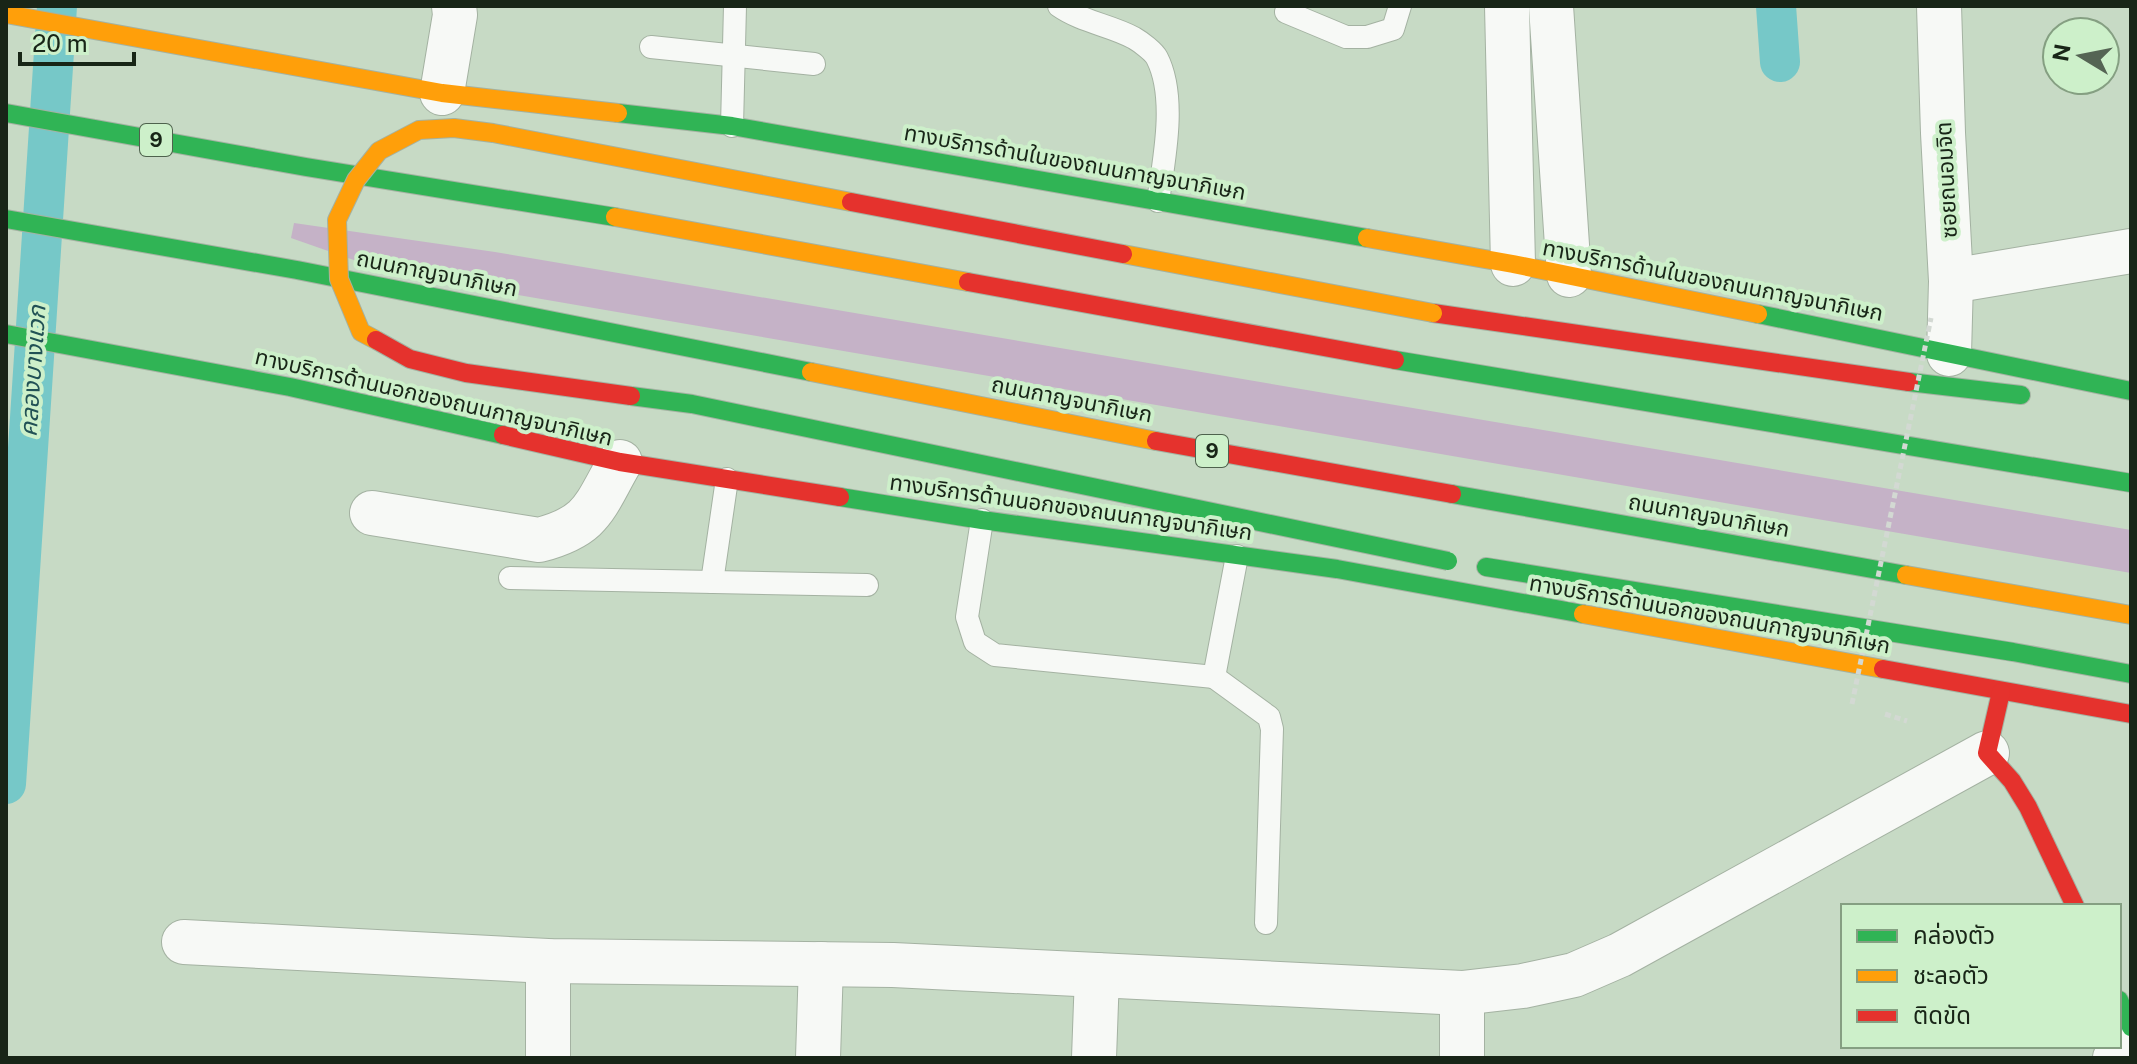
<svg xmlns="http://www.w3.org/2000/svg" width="2137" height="1064" font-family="'Public Sans','Noto Sans Thai',sans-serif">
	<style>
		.green { fill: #c5b2c7 }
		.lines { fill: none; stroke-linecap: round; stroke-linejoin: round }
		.canal { stroke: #76c8c8; stroke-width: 40 }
		.lane-casing { stroke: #a4b2a2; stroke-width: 24 }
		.street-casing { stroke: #a4b2a2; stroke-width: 46 }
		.fast-casing { stroke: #a4b2a2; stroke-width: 20 }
		.slow-casing { stroke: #a4b2a2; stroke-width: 20 }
		.jam-casing { stroke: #a4b2a2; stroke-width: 20 }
		.path { stroke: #d3d9d3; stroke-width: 5; stroke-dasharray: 6 4; stroke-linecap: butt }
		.lane { stroke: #f7f9f6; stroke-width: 22 }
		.street { stroke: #f7f9f6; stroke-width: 44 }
		.fast { stroke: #30b455; stroke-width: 18 }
		.slow { stroke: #ff9f0a; stroke-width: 18 }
		.jam { stroke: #e5322d; stroke-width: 18 }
		.fast-bridge-casing { stroke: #a4b2a2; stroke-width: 20; stroke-linecap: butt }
		.slow-bridge-casing { stroke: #a4b2a2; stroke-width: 20; stroke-linecap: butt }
		.jam-bridge-casing { stroke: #a4b2a2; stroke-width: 20; stroke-linecap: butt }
		.path-bridge { stroke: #d3d9d3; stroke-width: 5; stroke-dasharray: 6 4; stroke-linecap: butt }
		.fast-bridge { stroke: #30b455; stroke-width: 18 }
		.slow-bridge { stroke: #ff9f0a; stroke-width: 18 }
		.jam-bridge { stroke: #e5322d; stroke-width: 18 }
		.labels { text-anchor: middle; stroke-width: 8; stroke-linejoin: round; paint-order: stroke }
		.shield { fill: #cdf0ca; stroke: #4e624d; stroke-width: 2 }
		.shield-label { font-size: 20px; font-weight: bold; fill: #182517 }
		.street-label { font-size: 22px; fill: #182517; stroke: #cdf0ca }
		.water-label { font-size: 24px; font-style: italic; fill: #215155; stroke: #cdf0ca }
	</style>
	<rect width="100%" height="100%" fill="#c7dac5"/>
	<!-- green -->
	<path class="green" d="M294 223 495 252 2131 530V573L391 273 291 238Z"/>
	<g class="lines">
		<!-- canal -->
		<g class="canal">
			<path d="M1776 6 1780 62"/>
			<path d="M6 784 57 6"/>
		</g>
		<defs>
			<g id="lane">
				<path d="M1059 6C1082 22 1110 25 1134 38 1141 42 1154 52 1157 58 1177 97 1164 160 1158 201"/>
				<path d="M1286 12 1346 37H1367L1393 29 1400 6"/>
				<path d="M651 47 814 64"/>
				<path d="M732 126 735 6"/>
				<path d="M982 520 967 617 975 642 995 655 1214 677 1237 556"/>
				<path d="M510 578 867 585"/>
				<path d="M712 582 727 479"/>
				<path d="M1214 677 1269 717 1272 729 1266 923"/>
			</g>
			<g id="street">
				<path d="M1507 6 1513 264"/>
				<path d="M1551 6 1569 275"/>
				<path d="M1939 6 1943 133 1951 281 1949 354"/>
				<path d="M442 93 455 15 454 6"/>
				<path d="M1951 281 2131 251"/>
				<path d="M372 513 539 540C593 526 594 507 620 462"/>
				<path d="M184 942 548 961 893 965 1462 993 1523 986 1574 975 1620 955 1987 753"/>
				<path d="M548 961V1058"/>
				<path d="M1462 993V1058"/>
				<path d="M818 1058 821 964"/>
				<path d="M1094 1058 1097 975"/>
				<path d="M2115 1058 2131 1049"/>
			</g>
			<g id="fast">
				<path d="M6 113 306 167 615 217"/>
				<path d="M618 113 732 126 1367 238"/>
				<path d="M6 219 297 270 811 372"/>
				<path d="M1758 314 2131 391"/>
				<path d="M6 334 290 387 503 435"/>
				<path d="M1395 360 2131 483"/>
				<path d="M1909 382 2021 395"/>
				<path d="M1452 494 1906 575"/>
				<path d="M840 497 982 520 1337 569 1583 614"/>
				<path d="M1486 567 2013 652 2131 674"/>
				<path d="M2119 1000 2131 1027"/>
			</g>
			<g id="slow">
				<path d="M6 14 442 93 618 113"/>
				<path d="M615 217 968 282"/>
				<path d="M1367 238 1513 264 1758 314"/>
				<path d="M811 372 1156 441"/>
				<path d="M1906 575 2131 615"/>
				<path d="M1583 614 1883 669"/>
			</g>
			<g id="jam">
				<path d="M968 282 1395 360"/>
				<path d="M1433 313 1909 382"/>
				<path d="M503 435 620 462 840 497"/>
				<path d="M1156 441 1452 494"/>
				<path d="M1883 669 2131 714"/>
				<path d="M2001 692 1987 753 2012 781 2028 807 2075 906"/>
			</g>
		</defs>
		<!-- lane casing -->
		<use href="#lane" class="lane-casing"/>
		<!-- street casing -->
		<use href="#street" class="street-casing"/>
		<!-- fast casing -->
		<use href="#fast" class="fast-casing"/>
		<!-- slow casing -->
		<use href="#slow" class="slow-casing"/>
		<!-- jam casing -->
		<use href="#jam" class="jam-casing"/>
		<!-- path -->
		<path class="path" d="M1885 714 1907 721"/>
		<!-- lane -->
		<use href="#lane" class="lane"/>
		<!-- street -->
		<use href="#street" class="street"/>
		<!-- fast -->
		<use href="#fast" class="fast"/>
		<!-- slow -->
		<use href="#slow" class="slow"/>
		<!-- jam -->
		<use href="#jam" class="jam"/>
		<defs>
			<path id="fast-bridge" d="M631 396 692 404 1448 561"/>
			<g id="slow-bridge">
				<path d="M1123 254 1433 313"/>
				<path d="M376 340 361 332 339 279 337 220 356 180 379 151 419 130 454 128 493 133 851 202"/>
			</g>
			<g id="jam-bridge">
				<path d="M851 202 1123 254"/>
				<path d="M376 340 410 359 466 373 631 396"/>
			</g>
		</defs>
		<!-- fast-bridge casing -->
		<use href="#fast-bridge" class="fast-bridge-casing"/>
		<!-- slow-bridge casing -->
		<use href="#slow-bridge" class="slow-bridge-casing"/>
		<!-- jam-bridge casing -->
		<use href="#jam-bridge" class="jam-bridge-casing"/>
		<!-- path-bridge -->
		<path class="path-bridge" d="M1852 704 1931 318"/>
		<!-- fast-bridge -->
		<use href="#fast-bridge" class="fast-bridge"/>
		<!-- slow-bridge -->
		<use href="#slow-bridge" class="slow-bridge"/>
		<!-- jam-bridge -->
		<use href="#jam-bridge" class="jam-bridge"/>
	</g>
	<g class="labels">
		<!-- shield labels -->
		<g class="shield">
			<rect x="140" y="124" width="32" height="32" rx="6"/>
			<rect x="1196" y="435" width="32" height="32" rx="6"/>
		</g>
		<g class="shield-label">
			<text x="156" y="147">9</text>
			<text x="1212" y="458">9</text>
		</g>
		<!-- street labels -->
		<g class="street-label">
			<text transform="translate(1075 162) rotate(10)" y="8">ทางบริการด้านในของถนนกาญจนาภิเษก</text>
			<text transform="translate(1946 180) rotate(-93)" y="8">ซอยถนอมจิต</text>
			<text transform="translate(437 273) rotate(11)" y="8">ถนนกาญจนาภิเษก</text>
			<text transform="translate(1713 280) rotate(11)" y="8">ทางบริการด้านในของถนนกาญจนาภิเษก</text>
			<text transform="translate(434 397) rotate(13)" y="8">ทางบริการด้านนอกของถนนกาญจนาภิเษก</text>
			<text transform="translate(1072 399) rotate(11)" y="8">ถนนกาญจนาภิเษก</text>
			<text transform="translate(1071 507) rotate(8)" y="8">ทางบริการด้านนอกของถนนกาญจนาภิเษก</text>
			<text transform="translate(1709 515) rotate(10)" y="8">ถนนกาญจนาภิเษก</text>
			<text transform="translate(1710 614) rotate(10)" y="8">ทางบริการด้านนอกของถนนกาญจนาภิเษก</text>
		</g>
		<!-- water labels -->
		<g class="water-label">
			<text transform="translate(33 371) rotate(-86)" y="8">คลองบางแวก</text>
		</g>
	</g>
	<!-- border -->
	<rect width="2137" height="1064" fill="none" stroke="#182517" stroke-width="16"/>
	<!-- legend -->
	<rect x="1841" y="904" width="280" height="144" fill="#cdf0ca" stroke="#859f82" stroke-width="2"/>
	<rect x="1857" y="930" width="40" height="12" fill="#30b455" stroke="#859f82" stroke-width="2"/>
	<text x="1913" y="944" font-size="24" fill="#182517">คล่องตัว</text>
	<rect x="1857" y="970" width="40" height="12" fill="#ff9f0a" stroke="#859f82" stroke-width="2"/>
	<text x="1913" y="984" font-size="24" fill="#182517">ชะลอตัว</text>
	<rect x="1857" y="1010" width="40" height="12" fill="#e5322d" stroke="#859f82" stroke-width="2"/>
	<text x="1913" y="1024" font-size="24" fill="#182517">ติดขัด</text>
	<!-- north arrow -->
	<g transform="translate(2081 56) rotate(280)"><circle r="38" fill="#cdf0ca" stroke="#859f82" stroke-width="2"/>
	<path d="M0-6L14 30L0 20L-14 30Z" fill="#556454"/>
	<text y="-12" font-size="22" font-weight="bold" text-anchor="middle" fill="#182517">N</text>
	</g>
	<!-- scale -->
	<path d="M20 52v12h114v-12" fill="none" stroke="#182517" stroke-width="4"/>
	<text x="32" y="52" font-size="24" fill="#182517" stroke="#cdf0ca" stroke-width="6" paint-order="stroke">20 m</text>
</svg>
